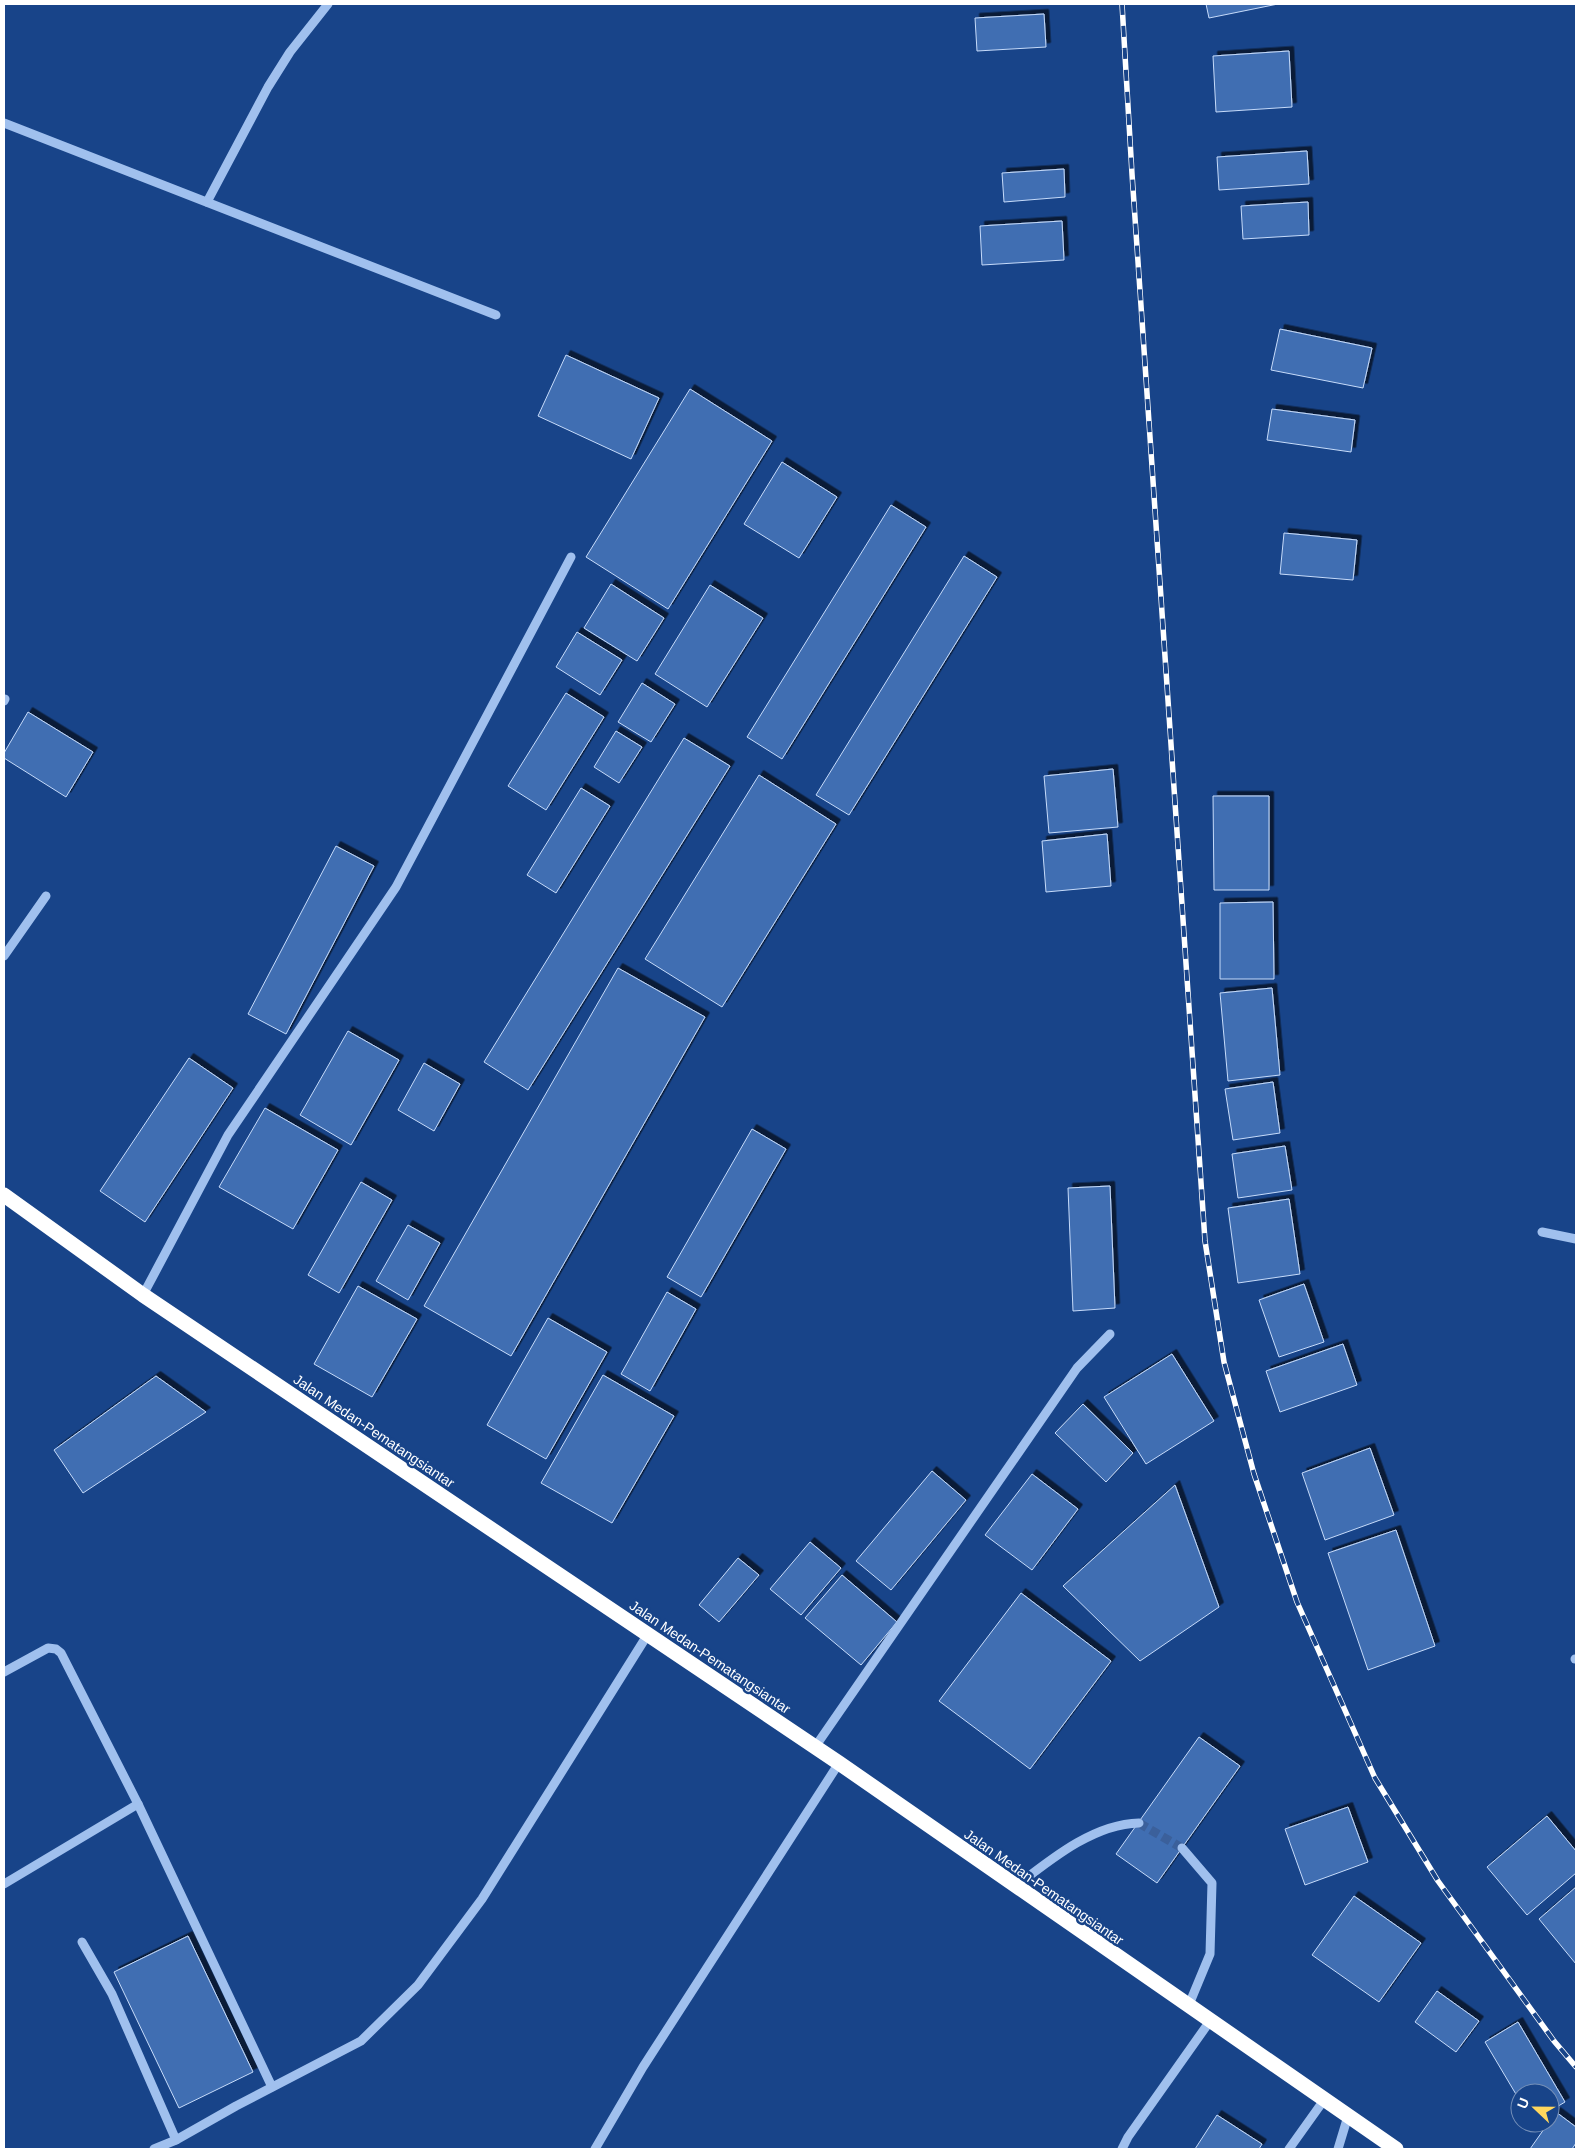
<svg xmlns="http://www.w3.org/2000/svg" width="1580" height="2153" font-family="Arial,sans-serif">
	<style>
		.building { fill: #406eb2; stroke: #c6dbfa; filter: url(#shadow) }
		.lines { fill: none; stroke-linecap: round; stroke-linejoin: round }
		.minor-tunnel { stroke: #3b609b; stroke-width: 9; stroke-dasharray: 9 4.5; stroke-linecap: butt }
		.minor { stroke: #a0c0ee; stroke-width: 9 }
		.highway { stroke: #fff; stroke-width: 15 }
		.rail-casing { stroke: #fff; stroke-width: 5.5 }
		.rail { stroke: #184489; stroke-width: 4; stroke-dasharray: 11; stroke-linecap: butt }
		.labels { text-anchor: middle; stroke-width: 5; stroke-linejoin: round; paint-order: stroke }
		.street-label { font-size: 14px; fill: #fff; stroke: #184489 }
	</style>
	<defs>
		<filter id="shadow"><feDropShadow dx="4.5" dy="-4.5" stdDeviation="0" flood-color="#0009"/></filter>
	</defs>
	<rect width="100%" height="100%" fill="#184489"/>
	<!-- building -->
	<g class="building">
		<path d="M1206 4H1278L1209 18Z"/>
		<path d="M1044 14 1046 47 977 51 975 18Z"/>
		<path d="M1289 51 1292 107 1216 112 1213 56Z"/>
		<path d="M1307 151 1309 184 1219 190 1217 157Z"/>
		<path d="M1064 169 1065 197 1004 202 1002 173Z"/>
		<path d="M1308 202 1309 235 1243 239 1241 206Z"/>
		<path d="M1062 221 1064 260 982 265 980 226Z"/>
		<path d="M1280 329 1372 348 1363 388 1271 370Z"/>
		<path d="M566 355 659 398 631 459 538 416Z"/>
		<path d="M690 389 772 441 668 609 586 557Z"/>
		<path d="M1272 409 1355 420 1351 452 1267 440Z"/>
		<path d="M782 462 837 497 799 558 744 524Z"/>
		<path d="M891 505 926 527 782 759 747 737Z"/>
		<path d="M1284 533 1357 540 1353 580 1280 574Z"/>
		<path d="M964 556 997 577 849 815 816 795Z"/>
		<path d="M611 584 664 618 637 661 584 628Z"/>
		<path d="M710 585 763 618 707 707 655 674Z"/>
		<path d="M577 632 622 660 600 695 556 667Z"/>
		<path d="M642 683 675 704 651 742 618 722Z"/>
		<path d="M566 693 604 717 546 810 508 786Z"/>
		<path d="M28 712 93 752 66 797 4 758V753Z"/>
		<path d="M616 731 642 747 619 783 594 767Z"/>
		<path d="M684 738 730 766 528 1090 484 1062Z"/>
		<path d="M1113 769 1118 827 1049 833 1044 776Z"/>
		<path d="M759 775 836 824 722 1007 645 959Z"/>
		<path d="M581 788 610 806 556 893 527 875Z"/>
		<path d="M1213 796H1269V890H1214Z"/>
		<path d="M1107 834 1111 886 1046 892 1042 841Z"/>
		<path d="M336 846 374 866 286 1034 248 1014Z"/>
		<path d="M1273 902 1274 979H1220V903Z"/>
		<path d="M618 968 705 1017 511 1356 424 1306Z"/>
		<path d="M1272 988 1280 1075 1228 1081 1220 993Z"/>
		<path d="M348 1031 399 1060 351 1145 300 1115Z"/>
		<path d="M189 1058 233 1088 145 1222 100 1191Z"/>
		<path d="M424 1063 460 1084 434 1131 398 1110Z"/>
		<path d="M1273 1082 1280 1133 1233 1140 1225 1089Z"/>
		<path d="M265 1108 338 1150 293 1229 219 1187Z"/>
		<path d="M752 1129 786 1149 701 1297 667 1277Z"/>
		<path d="M1285 1146 1292 1190 1238 1198 1232 1154Z"/>
		<path d="M361 1182 392 1200 339 1293 308 1275Z"/>
		<path d="M1110 1186 1115 1308 1073 1311 1068 1188Z"/>
		<path d="M1289 1199 1300 1274 1238 1283 1228 1208Z"/>
		<path d="M408 1225 440 1243 408 1300 376 1281Z"/>
		<path d="M1304 1284 1324 1342 1279 1357 1259 1300Z"/>
		<path d="M358 1286 417 1319 372 1397 314 1364Z"/>
		<path d="M667 1292 696 1309 650 1391 621 1374Z"/>
		<path d="M548 1318 607 1352 546 1459 487 1425Z"/>
		<path d="M1343 1344 1357 1385 1280 1412 1266 1371Z"/>
		<path d="M1172 1354 1214 1421 1146 1464 1104 1397Z"/>
		<path d="M603 1375 674 1416 612 1523 541 1483Z"/>
		<path d="M156 1376 206 1412 83 1493 54 1450Z"/>
		<path d="M1083 1404 1133 1453 1106 1482 1055 1433Z"/>
		<path d="M1370 1448 1394 1515 1325 1540 1302 1473Z"/>
		<path d="M932 1471 966 1500 891 1590 856 1561Z"/>
		<path d="M1032 1474 1078 1509 1032 1570 985 1535Z"/>
		<path d="M1175 1485 1219 1607 1140 1661 1063 1586Z"/>
		<path d="M1396 1530 1435 1646 1368 1670 1328 1553Z"/>
		<path d="M810 1542 841 1568 801 1615 770 1589Z"/>
		<path d="M738 1558 759 1575 719 1622 699 1605Z"/>
		<path d="M842 1575 897 1622 861 1665 805 1618Z"/>
		<path d="M1021 1593 1111 1661 1030 1769 939 1701Z"/>
		<path d="M1199 1737 1240 1766 1157 1883 1116 1854Z"/>
		<path d="M1348 1807 1368 1862 1305 1885 1285 1829Z"/>
		<path d="M1547 1816 1576 1851V1873L1527 1915 1487 1867Z"/>
		<path d="M1576 1887V1964L1539 1919Z"/>
		<path d="M1354 1896 1421 1943 1379 2002 1312 1955Z"/>
		<path d="M188 1936 253 2072 179 2108 114 1972Z"/>
		<path d="M1437 1991 1479 2021 1456 2052 1415 2022Z"/>
		<path d="M1518 2022 1565 2102 1550 2111V2093H1520V2101L1485 2042Z"/>
		<path d="M1556 2112 1576 2127V2143L1572 2149H1530Z"/>
		<path d="M1217 2115 1262 2144 1259 2149H1195Z"/>
	</g>
	<g class="lines">
		<!-- minor-tunnel -->
		<path class="minor-tunnel" d="M1139 1823 1182 1848"/>
		<!-- minor -->
		<g class="minor">
			<path d="M4 123 496 315"/>
			<path d="M207 202 268 87 290 52 328 4"/>
			<path d="M4 701 5 699"/>
			<path d="M4 956 46 896"/>
			<path d="M1542 1232 1576 1239"/>
			<path d="M143 1295 228 1135 396 887 571 557"/>
			<path d="M1575 1659H1576"/>
			<path d="M4 1672 48 1648 56 1649 61 1653 138 1804 272 2087"/>
			<path d="M815 1747 1077 1368 1110 1334"/>
			<path d="M1182 1848 1212 1883 1210 1954 1188 2007"/>
			<path d="M4 1884 138 1804"/>
			<path d="M1015 1887C1050 1860 1093 1824 1139 1823"/>
			<path d="M82 1942 112 1994 176 2140"/>
			<path d="M154 2149 176 2140 236 2106 361 2041 418 1985 482 1899 648 1634"/>
			<path d="M595 2149 643 2067 839 1763"/>
			<path d="M1122 2149 1128 2137 1210 2021"/>
			<path d="M1289 2149 1324 2100"/>
			<path d="M1338 2149 1348 2116"/>
		</g>
		<!-- highway -->
		<path class="highway" d="M4 1195 143 1295 839 1763 1396 2149"/>
		<defs>
			<path id="rail" d="M1122 4 1132 174 1205 1241 1224 1362 1254 1474 1297 1602 1375 1778 1438 1881 1554 2041 1576 2067"/>
		</defs>
		<!-- rail casing -->
		<use href="#rail" class="rail-casing"/>
		<!-- rail -->
		<use href="#rail" class="rail"/>
	</g>
	<g class="labels">
		<!-- street labels -->
		<g class="street-label">
			<text transform="translate(374 1431) rotate(34)" y="5">Jalan Medan-Pematangsiantar</text>
			<text transform="translate(710 1657) rotate(34)" y="5">Jalan Medan-Pematangsiantar</text>
			<text transform="translate(1044 1887) rotate(35)" y="5">Jalan Medan-Pematangsiantar</text>
		</g>
	</g>
	<!-- border -->
	<rect width="1580" height="2153" fill="none" stroke="#ffffff" stroke-width="10"/>
	<!-- north arrow -->
	<g transform="translate(1535 2108) rotate(292)"><circle r="24" fill="#184489" stroke="#748fb8"/>
	<path d="M0-4L9 19L0 12L-9 19Z" fill="#ffd75d"/>
	<text y="-8" font-size="14" font-weight="bold" text-anchor="middle" fill="#ffffff">U</text>
	</g>
</svg>
